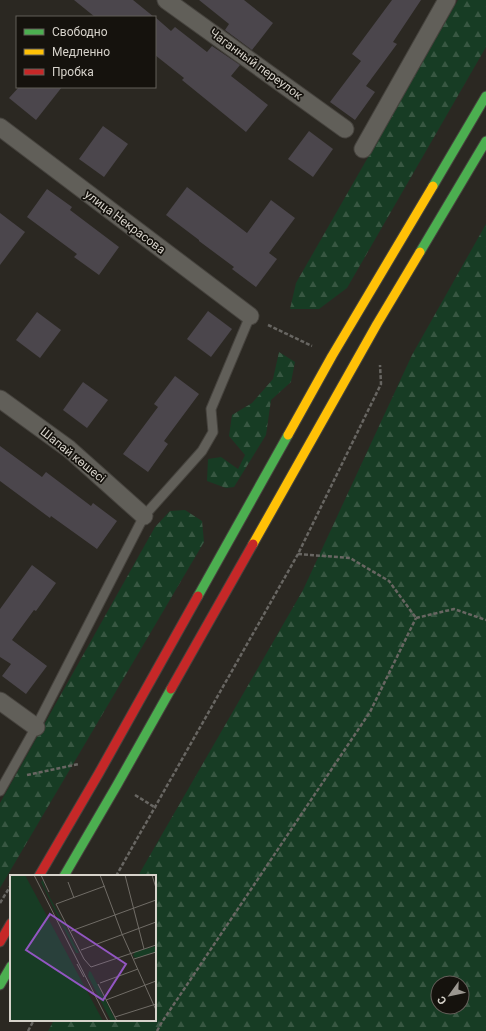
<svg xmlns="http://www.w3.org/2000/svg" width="486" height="1031" font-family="Roboto,sans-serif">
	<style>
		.forest { fill: url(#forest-firs); fill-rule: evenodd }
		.building { fill: #4b464c }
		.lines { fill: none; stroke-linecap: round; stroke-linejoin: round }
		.lane-casing { stroke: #46433e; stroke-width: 11 }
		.street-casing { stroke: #46433e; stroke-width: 19 }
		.fast-casing { stroke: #46433e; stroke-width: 11 }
		.slow-casing { stroke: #46433e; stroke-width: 11 }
		.jam-casing { stroke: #46433e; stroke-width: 11 }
		.path { stroke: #686662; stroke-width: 2.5; stroke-dasharray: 4 2; stroke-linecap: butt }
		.lane { stroke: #615f59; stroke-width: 9 }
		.street { stroke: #615f59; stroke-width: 17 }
		.fast { stroke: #4caf50; stroke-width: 9 }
		.slow { stroke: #ffc107; stroke-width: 9 }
		.jam { stroke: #c62828; stroke-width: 9 }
		.labels { text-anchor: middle; stroke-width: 3.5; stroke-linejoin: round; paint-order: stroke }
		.street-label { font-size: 12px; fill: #d7d3cb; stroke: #15120d }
		.inset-road { fill: none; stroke: #706c66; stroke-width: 1 }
		.view { fill: #9256c2; fill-opacity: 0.15; stroke: #9256c2; stroke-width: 2 }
		.inset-edge { fill: none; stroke: #d7d3cb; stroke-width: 2 }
	</style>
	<defs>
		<pattern id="forest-firs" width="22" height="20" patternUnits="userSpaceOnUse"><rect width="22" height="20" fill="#173c24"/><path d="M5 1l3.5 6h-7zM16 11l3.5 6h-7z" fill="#385742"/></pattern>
	</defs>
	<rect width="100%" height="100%" fill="#2b2822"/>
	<!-- forest -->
	<g class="forest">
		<path d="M458 0H486V47L347 288 319 309H290L296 283Z"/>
		<path d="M486 224V1031H48L54 1020H155V876H138L303 590 412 355ZM438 983H462V1007H438Z"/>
		<path d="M279 352 295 362 291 382 271 400 266 435 234 487 226 488 207 481 208 459 221 457 238 469 245 455 229 436 232 415 252 403 273 379Z"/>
		<path d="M185 510 202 521 204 542 0 888V803L155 527 170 511Z"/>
	</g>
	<!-- building -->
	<g class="building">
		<path d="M74 0H133L154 17H95Z"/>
		<path d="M199 0H244L273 23 252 50 225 30 229 24Z"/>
		<path d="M392 0H421L393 42 397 44 366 86 375 92 355 120 330 102 361 61 352 54Z"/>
		<path d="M155 17 171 31 175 27 207 52 212 46 240 65 231 76 268 105 246 132 182 80 184 78 155 55Z"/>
		<path d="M19 87H62L36 120 9 98Z"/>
		<path d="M103 126 128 144 104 177 79 159Z"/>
		<path d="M309 131 333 149 313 177 288 159Z"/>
		<path d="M187 187 247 233 271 200 295 218 269 253 277 259 256 287 232 269 234 267 199 241V240L166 215Z"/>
		<path d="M47 189 72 207 70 210 119 247 99 275 74 257 77 254 27 217Z"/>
		<path d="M0 213 25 232 0 265Z"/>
		<path d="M208 311 232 329 211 357 187 339Z"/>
		<path d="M37 312 61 330 40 358 16 340Z"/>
		<path d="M175 376 199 394 164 441 168 444 148 472 123 454 158 407 154 404Z"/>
		<path d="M83 382 108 400 87 428 63 410Z"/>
		<path d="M0 446 42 477 46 472 91 506 93 503 117 521 97 549 51 516 50 518 0 481Z"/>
		<path d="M32 565 56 583 36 611 34 610 12 640 47 666 26 694 2 676 11 664 0 657V609Z"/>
	</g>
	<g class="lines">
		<defs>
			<path id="lane" d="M0 791 36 727 144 516 202 451 213 432 211 409 250 316"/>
			<g id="street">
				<path d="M166 0 345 129"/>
				<path d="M0 127 250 316"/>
				<path d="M363 149 447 0"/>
				<path d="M0 399 69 449 144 516"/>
				<path d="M0 701 36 727"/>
			</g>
			<g id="fast">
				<path d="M433 186 486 96"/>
				<path d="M420 252 486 141"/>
				<path d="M198 596 288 435"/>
				<path d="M64 876 117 785 171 689"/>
				<path d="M0 985 11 966"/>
			</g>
			<g id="slow">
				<path d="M288 435 332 356 433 186"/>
				<path d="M253 544 377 324 420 252"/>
			</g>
			<g id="jam">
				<path d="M171 689 253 544"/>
				<path d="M39 876 99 773 198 596"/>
				<path d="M0 942 11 923"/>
			</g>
		</defs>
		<!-- lane casing -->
		<use href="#lane" class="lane-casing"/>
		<!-- street casing -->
		<use href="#street" class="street-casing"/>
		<!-- fast casing -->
		<use href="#fast" class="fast-casing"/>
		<!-- slow casing -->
		<use href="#slow" class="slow-casing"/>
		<!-- jam casing -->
		<use href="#jam" class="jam-casing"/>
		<!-- path -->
		<g class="path">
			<path d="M268 325 312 346"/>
			<path d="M298 554 350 558 389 581 416 618"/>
			<path d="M416 618 454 609 486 620"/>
			<path d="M27 775 79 764"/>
			<path d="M135 795 156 808"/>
			<path d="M116 876 298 554 381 384 380 365"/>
			<path d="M0 903 11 885"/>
			<path d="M28 1031 34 1020"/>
			<path d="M157 1031 162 1022 370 712 416 618"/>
		</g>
		<!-- lane -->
		<use href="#lane" class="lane"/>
		<!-- street -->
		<use href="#street" class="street"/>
		<!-- fast -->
		<use href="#fast" class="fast"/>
		<!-- slow -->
		<use href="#slow" class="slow"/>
		<!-- jam -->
		<use href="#jam" class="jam"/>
	</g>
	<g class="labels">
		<!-- street labels -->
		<g class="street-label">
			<text transform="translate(256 64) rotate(36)" y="4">Чаганный переулок</text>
			<text transform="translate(125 222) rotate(37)" y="4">улица Некрасова</text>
			<text transform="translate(73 455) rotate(39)" y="4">Шапай көшесі</text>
		</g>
	</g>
	<!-- overview -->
	<g transform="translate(10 875)">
		<rect width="146" height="146" fill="#2b2822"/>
		<path d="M0 0H15L93 146H0ZM33 5 35 13 69 78H66L31 7ZM79 96 81 97 106 146H101L78 101Z" fill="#173c24"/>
		<path d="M146 71V77L126 83 123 81 125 77Z" fill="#173c24"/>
		<path class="inset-road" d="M24 0 98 146M31 0 39 17M90 0 112 59 146 135M115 0 134 74M142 0 146 13M58 7 64 23M95 11 46 29 74 84 81 92 146 70M61 56 146 25M71 75 146 47M124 84 146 77M67 89 74 102M90 108 128 94M88 109 107 146M96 125 146 106M105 142 146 129"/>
		<path class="view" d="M40 39 116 89 93 125 16 75Z"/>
		<rect width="146" height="146" class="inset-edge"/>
	</g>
	<!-- legend -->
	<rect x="16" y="16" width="140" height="72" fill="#15120d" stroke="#635f59"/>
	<rect x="24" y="29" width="20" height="6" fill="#4caf50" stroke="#635f59"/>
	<text x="52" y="36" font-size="12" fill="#d7d3cb">Свободно</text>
	<rect x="24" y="49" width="20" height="6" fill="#ffc107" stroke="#635f59"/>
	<text x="52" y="56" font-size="12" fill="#d7d3cb">Медленно</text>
	<rect x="24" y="69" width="20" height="6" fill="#c62828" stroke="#635f59"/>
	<text x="52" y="76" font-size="12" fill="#d7d3cb">Пробка</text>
	<!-- north arrow -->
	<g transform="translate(450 995) rotate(237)"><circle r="19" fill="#15120d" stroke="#635f59"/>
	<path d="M0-3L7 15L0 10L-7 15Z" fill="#9b9790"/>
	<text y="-6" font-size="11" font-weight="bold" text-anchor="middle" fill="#d7d3cb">С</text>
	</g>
</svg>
